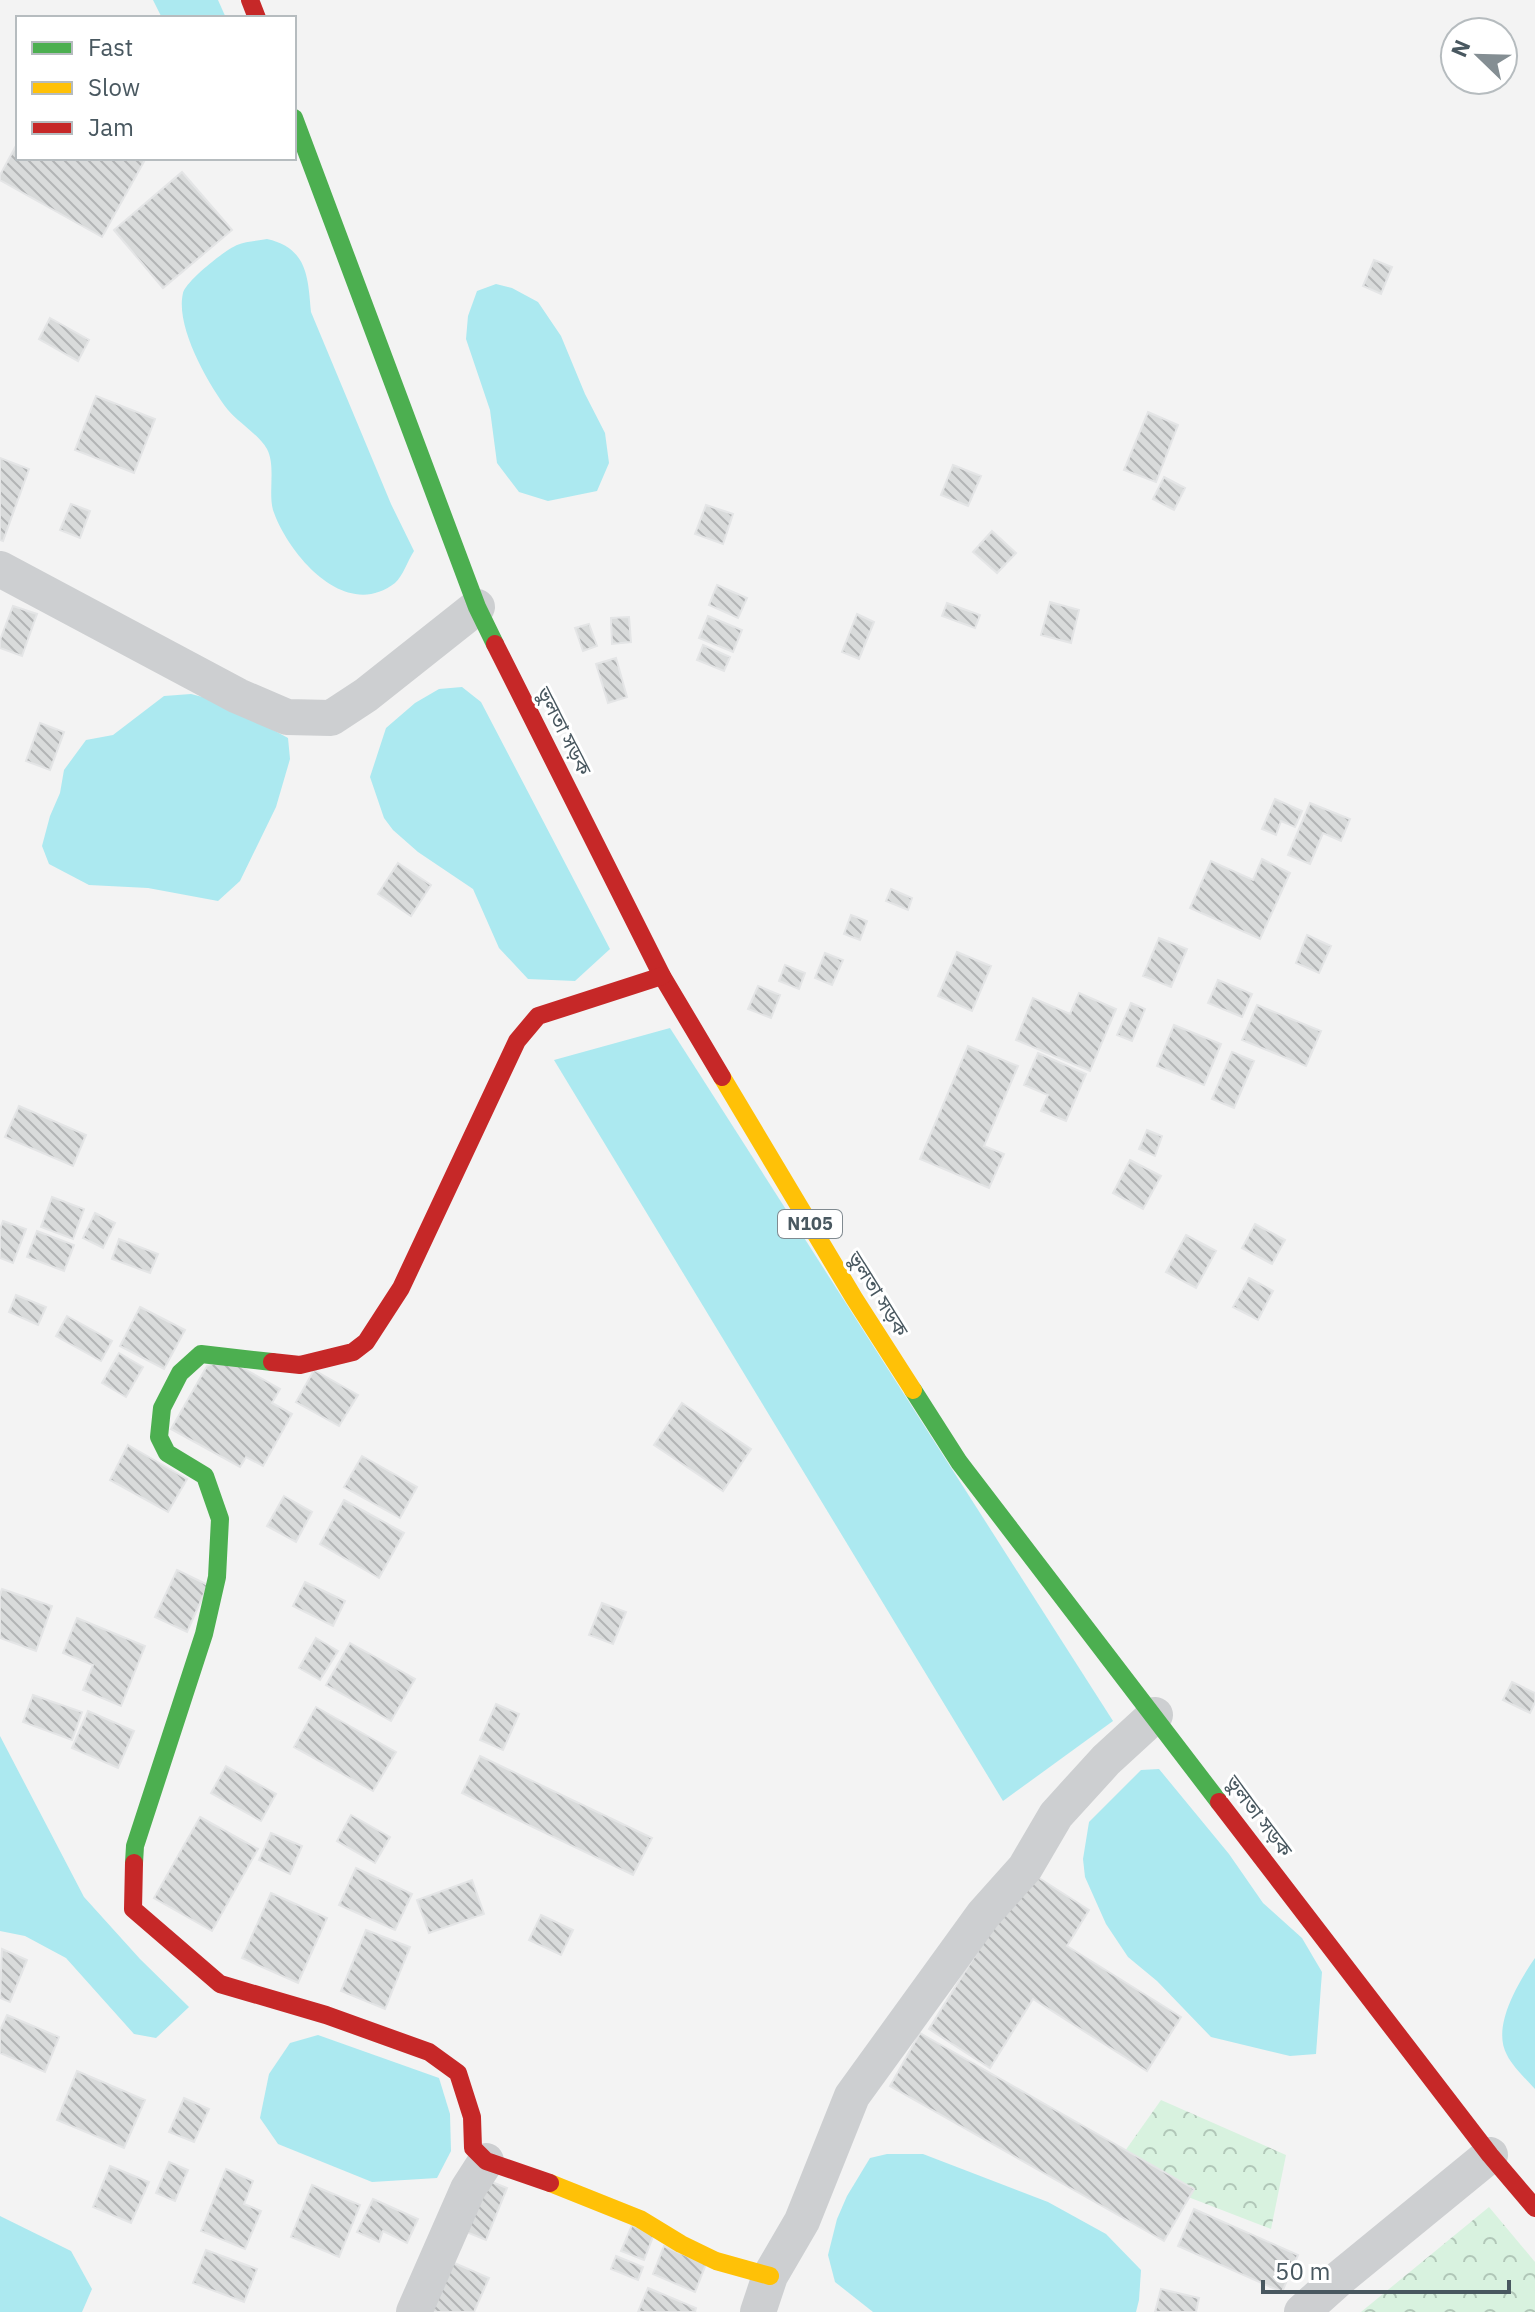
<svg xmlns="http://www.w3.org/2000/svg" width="1535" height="2312" font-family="'IBM Plex Sans','Noto Sans Bengali',sans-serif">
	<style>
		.park { fill: url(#park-crowns) }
		.water { fill: #ace9f0 }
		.building { fill: url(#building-back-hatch); stroke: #e4e5e6; stroke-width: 2 }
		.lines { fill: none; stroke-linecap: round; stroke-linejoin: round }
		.street { stroke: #cdcfd1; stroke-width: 36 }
		.fast { stroke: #4caf50; stroke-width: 18 }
		.slow { stroke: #ffc107; stroke-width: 18 }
		.jam { stroke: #c62828; stroke-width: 18 }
		.labels { text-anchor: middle; stroke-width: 6; stroke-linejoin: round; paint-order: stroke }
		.shield { fill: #fff; stroke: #808a90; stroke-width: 2 }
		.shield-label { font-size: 18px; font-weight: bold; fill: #495860 }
		.street-label { font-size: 20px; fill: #495860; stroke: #fff }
	</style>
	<defs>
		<pattern id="park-crowns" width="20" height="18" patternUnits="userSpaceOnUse" patternTransform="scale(2)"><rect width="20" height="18" fill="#d8f2df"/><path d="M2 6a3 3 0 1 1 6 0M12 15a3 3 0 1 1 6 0" fill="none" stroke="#b1c7b8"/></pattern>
		<pattern id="building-back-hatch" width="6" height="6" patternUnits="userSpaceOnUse" patternTransform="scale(2)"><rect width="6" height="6" fill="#d9dbdb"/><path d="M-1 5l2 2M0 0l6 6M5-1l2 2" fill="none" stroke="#b2b4b5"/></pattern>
	</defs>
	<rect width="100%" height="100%" fill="#f3f3f3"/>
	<!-- park -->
	<g class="park">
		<path d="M1161 2100 1286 2155 1271 2229 1113 2168Z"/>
		<path d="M1489 2207 1535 2262V2312H1361Z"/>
	</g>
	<!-- water -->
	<g class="water">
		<path d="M153 0H218L226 18H162Z"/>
		<path d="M267 239C307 248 308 276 311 312L391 504 414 551C408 560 403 576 395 583 345 622 288 554 273 510 268 492 276 466 267 449 258 434 239 423 228 410 208 384 175 326 183 293 186 281 225 250 237 245 246 241 258 241 267 239Z"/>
		<path d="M496 284 512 288 538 302 561 336 585 394 605 433 609 463 597 491 548 501 519 492 497 463 490 410 466 339 468 316 477 291Z"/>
		<path d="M462 687 481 702 610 949 575 981 528 979 499 948 473 889 418 852 393 830 384 818 370 777 386 728 415 703 439 689Z"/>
		<path d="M191 694 222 702 288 738 290 759 276 807 240 881 218 901 148 888 89 885 49 864 42 846 50 816 60 793 64 770 86 740 113 735 164 696Z"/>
		<path d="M670 1028 1113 1721 1003 1801 554 1060Z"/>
		<path d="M0 1736 84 1897 140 1959 189 2007 156 2038 134 2034 66 1958 25 1936 0 1931Z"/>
		<path d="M1159 1769 1229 1854 1263 1903 1302 1938 1322 1972 1316 2054 1290 2056 1211 2037 1157 1981 1128 1957 1106 1924 1085 1877 1083 1859 1089 1822 1141 1770Z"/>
		<path d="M1535 1958V2089C1526 2079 1513 2067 1507 2055 1491 2027 1519 1981 1535 1958Z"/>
		<path d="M318 2035 439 2078 450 2114 451 2151 437 2178 372 2182 278 2144 260 2118 269 2074 290 2043Z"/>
		<path d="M887 2154H923L1048 2202 1106 2234 1141 2270 1139 2300 1136 2312H873L835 2282 828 2255 837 2219 847 2196 870 2158Z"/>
		<path d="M0 2216 71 2251 92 2289 82 2312H0Z"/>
	</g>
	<!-- building -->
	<g class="building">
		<path d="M18 142V158H146L102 237 0 180V175Z"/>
		<path d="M182 172 232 230 163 288 114 230Z"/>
		<path d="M1374 260 1392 267 1381 294 1363 286Z"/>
		<path d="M50 318 89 340 78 361 39 339Z"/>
		<path d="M96 396 155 419 134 473 75 450Z"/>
		<path d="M1148 412 1178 425 1156 482 1124 470Z"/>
		<path d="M0 458 29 469 3 541 0 540Z"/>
		<path d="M953 465 981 476 968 506 941 495Z"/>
		<path d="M1164 477 1185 488 1174 510 1153 499Z"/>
		<path d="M71 504 90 511 80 538 60 530Z"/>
		<path d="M706 505 733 514 723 544 695 534Z"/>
		<path d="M992 531 1016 553 997 573 973 552Z"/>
		<path d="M717 585 747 598 738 618 709 605Z"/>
		<path d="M1050 602 1079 610 1071 643 1041 635Z"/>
		<path d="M947 603 980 615 975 628 942 616Z"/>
		<path d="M13 606 37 614 22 656 0 648V640Z"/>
		<path d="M857 614 874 622 859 659 842 652Z"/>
		<path d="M708 616 742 630 733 652 699 638Z"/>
		<path d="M629 617 631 642 612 644 611 618Z"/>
		<path d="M589 624 597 646 583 651 575 628Z"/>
		<path d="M703 645 730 657 724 671 697 660Z"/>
		<path d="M616 658 627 697 608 703 596 664Z"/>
		<path d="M40 723 64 732 50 770 26 761Z"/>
		<path d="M1275 799 1302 811 1295 827 1281 821 1276 835 1262 829Z"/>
		<path d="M1310 803 1350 819 1341 841 1323 833 1310 864 1288 855Z"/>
		<path d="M1262 859 1290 873 1260 939 1190 908 1211 861 1253 880Z"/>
		<path d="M398 863 431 885 411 916 378 894Z"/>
		<path d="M891 889 912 898 908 910 886 901Z"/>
		<path d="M851 915 867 921 860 940 844 934Z"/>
		<path d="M1307 935 1331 946 1319 973 1296 963Z"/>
		<path d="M1159 938 1187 949 1171 987 1143 976Z"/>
		<path d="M957 952 991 966 972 1011 938 996Z"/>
		<path d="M825 953 843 960 832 985 815 978Z"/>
		<path d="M785 965 805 973 799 989 779 981Z"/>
		<path d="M1218 980 1252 994 1242 1017 1208 1003Z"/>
		<path d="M758 986 780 995 771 1018 748 1009Z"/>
		<path d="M1079 993 1116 1009 1090 1071 1016 1040 1033 998 1070 1014Z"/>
		<path d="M1131 1003 1145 1009 1132 1041 1117 1035Z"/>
		<path d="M1257 1005 1321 1031 1306 1066 1242 1040Z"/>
		<path d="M1174 1025 1221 1044 1204 1085 1157 1066Z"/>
		<path d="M968 1046 1018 1066 984 1146 1004 1154 989 1188 920 1159Z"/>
		<path d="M1232 1052 1254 1061 1234 1108 1212 1099Z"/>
		<path d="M1038 1053 1086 1074 1066 1121 1041 1111 1048 1095 1024 1085Z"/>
		<path d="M19 1106 86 1135 73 1166 5 1137Z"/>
		<path d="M1147 1130 1162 1136 1155 1156 1139 1149Z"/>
		<path d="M1130 1160 1161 1176 1143 1209 1113 1193Z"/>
		<path d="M52 1197 84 1209 73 1239 41 1227Z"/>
		<path d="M95 1213 115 1223 103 1248 83 1238Z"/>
		<path d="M3 1221 26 1229 13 1263 0 1258V1229Z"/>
		<path d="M1255 1224 1285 1240 1272 1264 1242 1248Z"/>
		<path d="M37 1231 74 1245 64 1271 27 1257Z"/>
		<path d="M1186 1235 1216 1251 1196 1288 1166 1272Z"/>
		<path d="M119 1239 158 1254 150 1273 112 1259Z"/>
		<path d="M1249 1278 1273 1291 1258 1320 1233 1307Z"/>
		<path d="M16 1295 46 1307 38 1325 9 1312Z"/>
		<path d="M140 1307 185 1330 164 1369 120 1346Z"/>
		<path d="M67 1316 112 1341 101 1361 56 1336Z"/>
		<path d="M119 1353 143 1367 126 1397 102 1383Z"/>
		<path d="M227 1359 280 1389 272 1403 292 1414 263 1466 246 1457 240 1467 171 1429 207 1366Z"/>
		<path d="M314 1370 358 1395 339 1426 296 1402Z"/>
		<path d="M682 1403 751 1449 723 1491 654 1445Z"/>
		<path d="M128 1445 187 1479 168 1512 110 1480Z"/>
		<path d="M362 1456 417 1487 400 1518 344 1487Z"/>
		<path d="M284 1496 312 1512 296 1542 267 1526Z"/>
		<path d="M344 1500 404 1533 379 1578 320 1544Z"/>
		<path d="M177 1570 208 1585 187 1632 155 1617Z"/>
		<path d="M305 1582 345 1601 333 1626 293 1606Z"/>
		<path d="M2 1589 52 1606 36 1651 0 1638V1595Z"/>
		<path d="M602 1603 626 1612 613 1644 589 1635Z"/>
		<path d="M77 1618 145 1646 121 1706 83 1690 93 1665 63 1653Z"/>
		<path d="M316 1638 338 1651 320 1680 299 1668Z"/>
		<path d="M350 1643 415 1679 391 1721 326 1685Z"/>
		<path d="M1512 1682 1535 1693V1702L1530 1713 1503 1700Z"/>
		<path d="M33 1695 82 1712 72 1740 23 1722Z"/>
		<path d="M496 1704 519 1714 503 1750 480 1740Z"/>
		<path d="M316 1707 396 1752 373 1791 294 1747Z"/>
		<path d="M88 1711 134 1731 118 1768 72 1748Z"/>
		<path d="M480 1756 652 1838 633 1875 462 1793Z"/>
		<path d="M226 1766 276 1794 261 1821 211 1793Z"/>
		<path d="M351 1815 390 1837 375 1863 337 1841Z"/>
		<path d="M200 1817 258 1849 212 1931 154 1898Z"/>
		<path d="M271 1833 302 1846 290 1874 259 1860Z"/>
		<path d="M356 1868 412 1894 395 1930 339 1905Z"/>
		<path d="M1028 1871 1089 1910 1067 1946 1181 2017 1147 2071 1033 1999 990 2068 929 2029Z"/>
		<path d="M472 1880 484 1914 429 1933 417 1900Z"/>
		<path d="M271 1893 327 1918 298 1983 242 1958Z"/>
		<path d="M541 1915 573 1930 561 1955 529 1940Z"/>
		<path d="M366 1930 410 1947 385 2009 341 1991Z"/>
		<path d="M2 1949 27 1960 10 2002 0 1998Z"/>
		<path d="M7 2015 59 2037 45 2072 0 2053V2030Z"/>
		<path d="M920 2033 1194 2189 1164 2241 890 2086Z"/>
		<path d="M77 2071 145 2100 124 2148 57 2120Z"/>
		<path d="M184 2098 209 2109 194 2142 169 2132Z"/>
		<path d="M169 2162 188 2170 175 2201 156 2193Z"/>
		<path d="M110 2166 149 2182 131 2223 93 2207Z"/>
		<path d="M226 2169 253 2181 244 2204 261 2211 245 2249 201 2231Z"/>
		<path d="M470 2173 507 2188 486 2240 449 2225Z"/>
		<path d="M312 2185 360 2205 339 2257 291 2237Z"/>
		<path d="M373 2199 418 2219 407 2243 383 2231 379 2242 357 2232Z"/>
		<path d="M1194 2209 1298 2255 1282 2292 1178 2246Z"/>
		<path d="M632 2225 654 2234 644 2260 621 2251Z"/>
		<path d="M664 2246 706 2264 695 2292 653 2274Z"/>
		<path d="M206 2250 257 2269 244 2302 193 2283Z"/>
		<path d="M616 2256 643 2267 638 2280 611 2269Z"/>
		<path d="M452 2262 489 2278 474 2312H432Z"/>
		<path d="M648 2288 696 2308 695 2312H638Z"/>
		<path d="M1161 2289 1199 2298 1196 2312H1155Z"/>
	</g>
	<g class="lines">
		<!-- street -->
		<g class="street">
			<path d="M0 569 238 696 287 717 331 718 366 695 477 607"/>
			<path d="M414 2312 468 2189 486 2161"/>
			<path d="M758 2312 770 2276 802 2221 852 2096 983 1915 1025 1868 1056 1815 1106 1760 1155 1715"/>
			<path d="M1302 2312 1341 2277 1490 2155"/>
		</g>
		<!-- fast -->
		<g class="fast">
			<path d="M294 118 477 607 495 644"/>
			<path d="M913 1390 959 1462 1219 1802"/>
			<path d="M134 1863 135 1846 204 1634 217 1577 220 1519 205 1476 167 1453 159 1437 162 1408 180 1373 201 1354 272 1362"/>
		</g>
		<!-- slow -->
		<g class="slow">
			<path d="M722 1077 854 1298 913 1390"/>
			<path d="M550 2183 640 2219 681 2244 716 2261 770 2276"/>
		</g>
		<!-- jam -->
		<g class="jam">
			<path d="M250 0 257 18"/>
			<path d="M495 644 662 976 722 1077"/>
			<path d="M272 1362 300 1365 353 1352 366 1342 401 1288 517 1041 538 1016 662 976"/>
			<path d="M1219 1802 1490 2155 1535 2208"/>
			<path d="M134 1863 133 1909 220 1984 326 2015 429 2052 458 2073 472 2117 473 2148 486 2161 550 2183"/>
		</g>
	</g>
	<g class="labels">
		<!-- shield labels -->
		<rect class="shield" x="778" y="1210" width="64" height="28" rx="6"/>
		<g class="shield-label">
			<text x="810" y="1230">N105</text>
		</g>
		<!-- street labels -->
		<g class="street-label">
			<text transform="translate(564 731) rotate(63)" y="7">ভুলতা সড়ক</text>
			<text transform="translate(878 1294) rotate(58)" y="7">ভুলতা সড়ক</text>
			<text transform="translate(1259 1816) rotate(53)" y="7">ভুলতা সড়ক</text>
		</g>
	</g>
	<!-- legend -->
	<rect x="16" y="16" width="280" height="144" fill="#ffffff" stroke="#b6bcbf" stroke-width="2"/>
	<rect x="32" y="42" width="40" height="12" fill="#4caf50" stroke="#b6bcbf" stroke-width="2"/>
	<text x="88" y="56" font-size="24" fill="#495860">Fast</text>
	<rect x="32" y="82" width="40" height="12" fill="#ffc107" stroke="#b6bcbf" stroke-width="2"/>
	<text x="88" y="96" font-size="24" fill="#495860">Slow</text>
	<rect x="32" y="122" width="40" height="12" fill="#c62828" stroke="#b6bcbf" stroke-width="2"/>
	<text x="88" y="136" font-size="24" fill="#495860">Jam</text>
	<!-- north arrow -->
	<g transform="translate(1479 56) rotate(293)"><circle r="38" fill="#ffffff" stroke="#b6bcbf" stroke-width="2"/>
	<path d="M0-6L14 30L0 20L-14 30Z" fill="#848e93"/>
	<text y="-12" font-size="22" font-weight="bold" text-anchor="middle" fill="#495860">N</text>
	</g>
	<!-- scale -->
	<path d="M1263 2280v12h246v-12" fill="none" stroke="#495860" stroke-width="4"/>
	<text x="1275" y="2280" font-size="24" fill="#495860" stroke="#ffffff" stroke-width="6" paint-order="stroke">50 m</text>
</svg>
